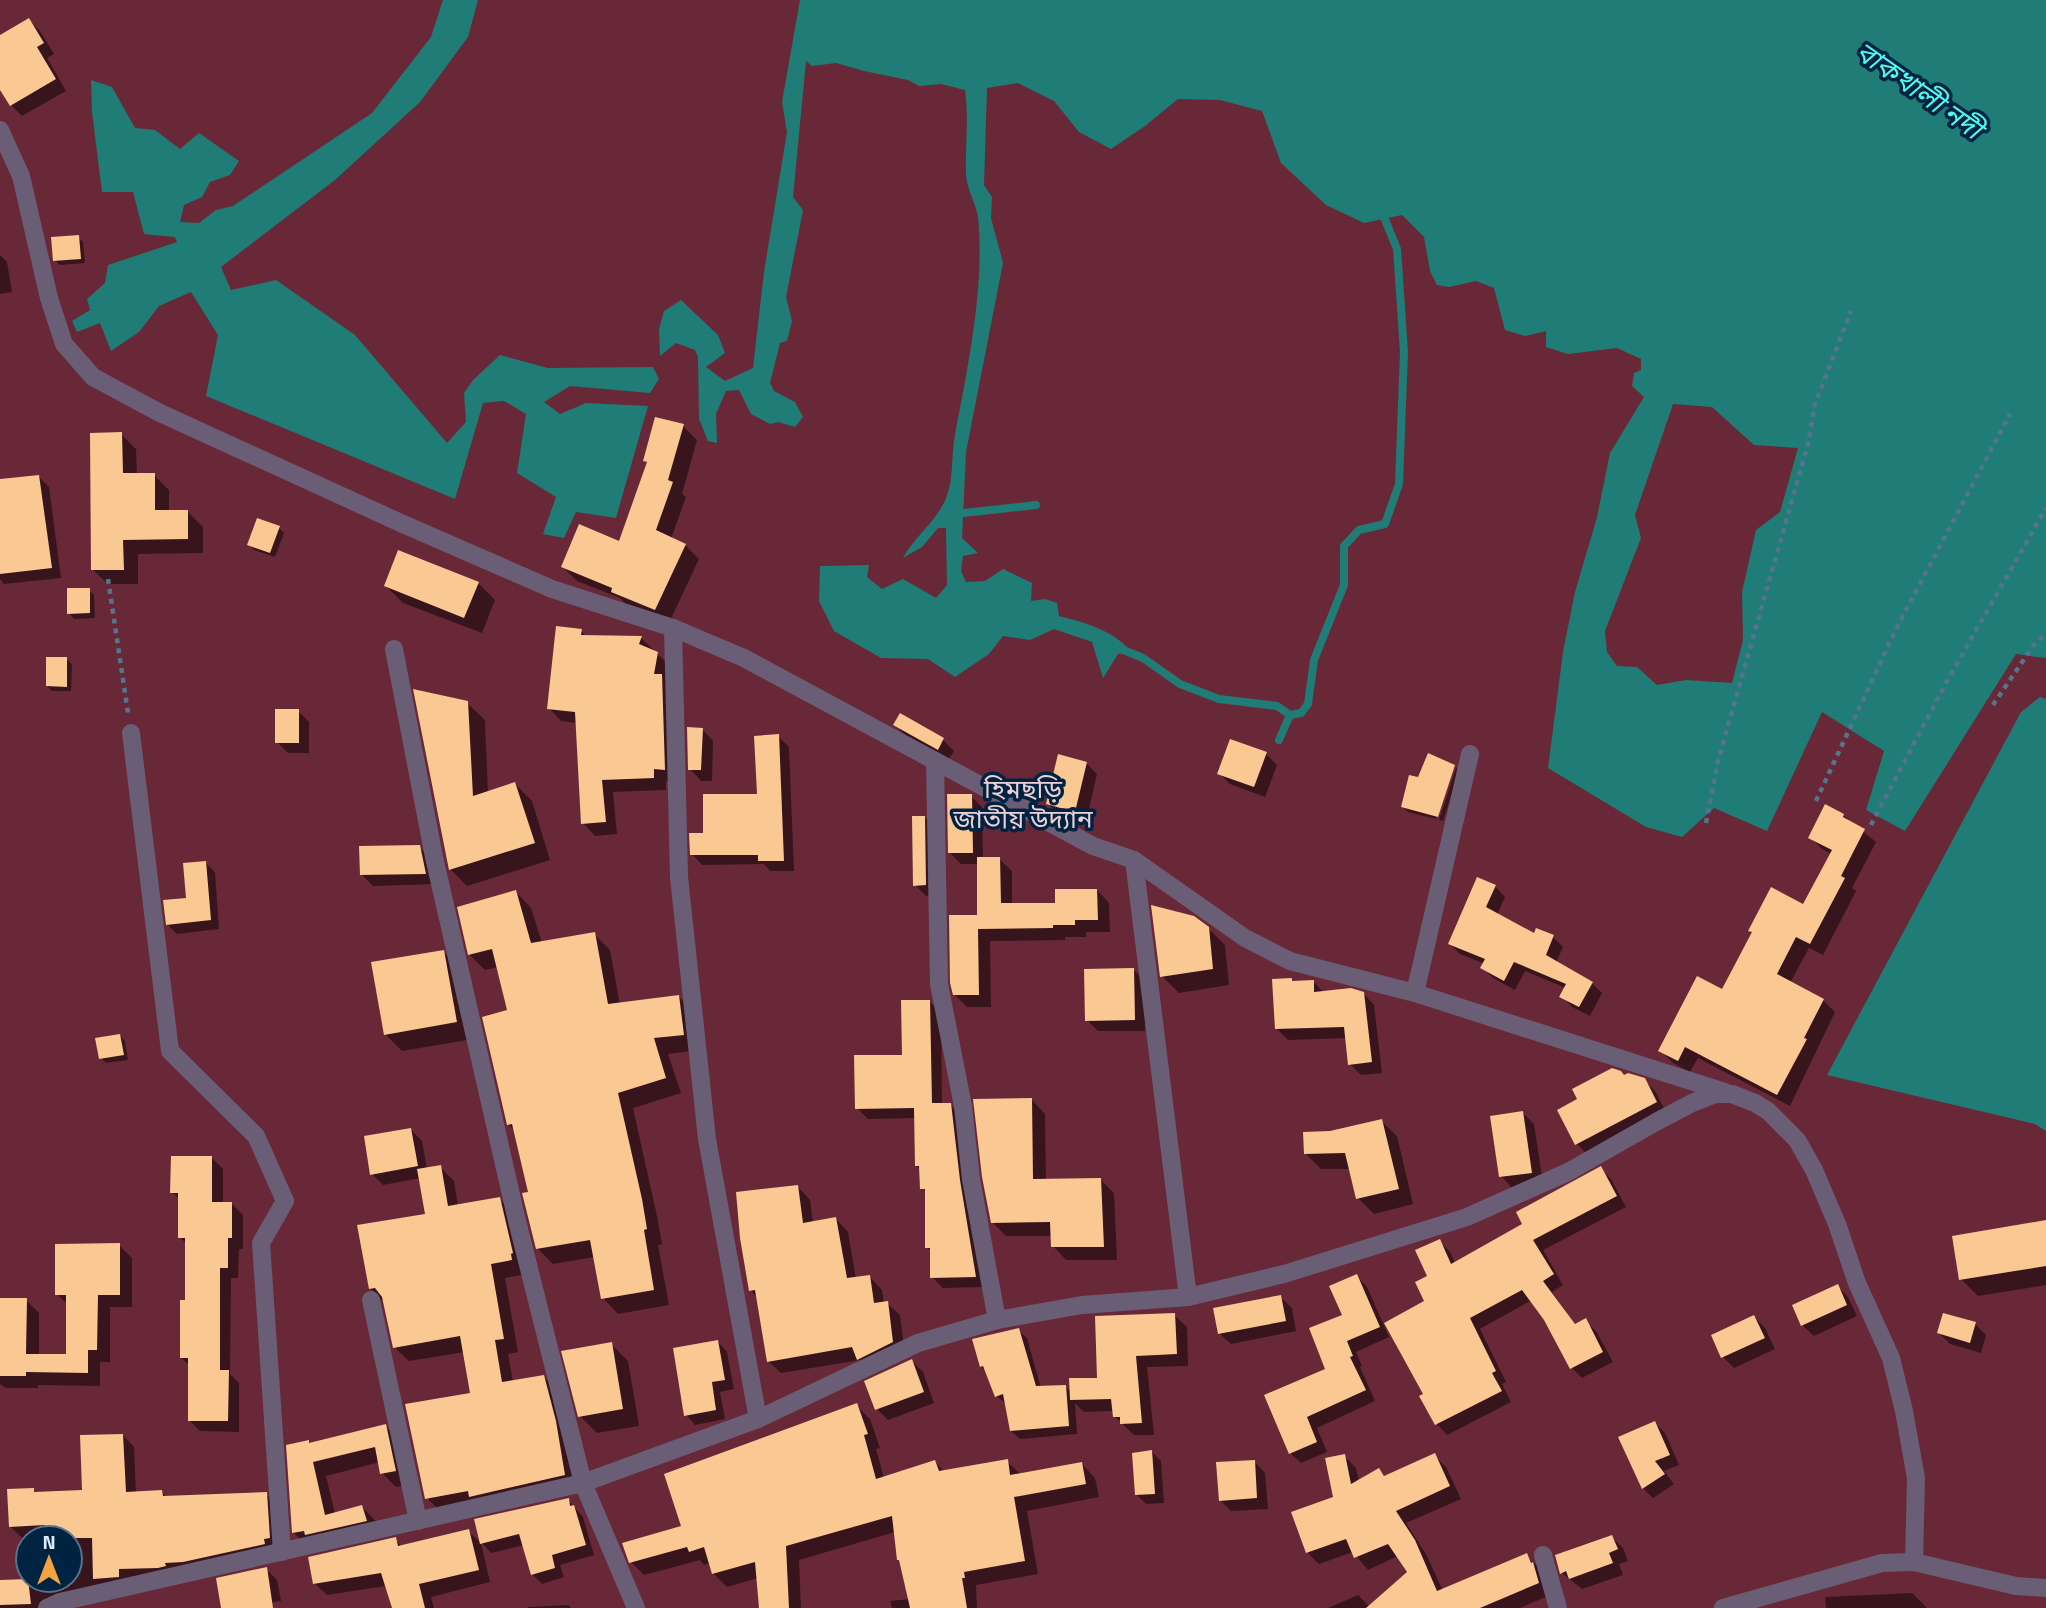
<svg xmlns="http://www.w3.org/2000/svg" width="2046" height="1608" font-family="'Titillium Web','Noto Sans Bengali',sans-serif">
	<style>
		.green { fill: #692837; fill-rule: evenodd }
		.water { fill: #207c76; fill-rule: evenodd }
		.shadow { fill: #0007 }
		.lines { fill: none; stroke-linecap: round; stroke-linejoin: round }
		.stream { stroke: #207c76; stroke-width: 8 }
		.building { fill: #fac892 }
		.path { stroke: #55748e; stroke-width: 4.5; stroke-dasharray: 5 5; stroke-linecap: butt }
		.minor { stroke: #6a5e76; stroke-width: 18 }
		.labels { text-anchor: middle; stroke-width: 7; stroke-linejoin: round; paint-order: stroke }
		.park-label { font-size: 26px; fill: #eed0d4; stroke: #002342 }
		.water-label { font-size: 28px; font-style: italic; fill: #52f8ec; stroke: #002342 }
	</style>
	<rect width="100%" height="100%" fill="#052d4d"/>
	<!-- green -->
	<path class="green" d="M0 0H2046V1608H0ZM28 1538H70V1580H28Z"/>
	<!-- water -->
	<g class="water">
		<path d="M443 0H478L468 37 420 102 335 180 221 267 231 290 276 280 355 335 447 443 466 422 464 393 473 380 500 355 548 368 653 367 659 379 650 393 570 386 544 402 560 414 586 403 648 406 616 518 576 512 564 538 543 534 556 497 517 473 526 414 504 401 483 403 455 499 206 396 218 335 191 292 159 306 139 332 111 351 100 323 77 332 72 321 90 310 87 299 105 283 108 265 177 242 175 237 144 234 133 192H102L92 112 91 80 112 87 135 128 155 130 180 149 199 133 239 161 230 175 210 182 202 197 184 205 180 222 199 223 216 210 233 206 372 113 431 37Z"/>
		<path d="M800 0H2046V658L2016 654 1905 831 1866 810 1884 751 1822 712 1767 831 1714 808 1682 837 1646 827 1548 768 1563 652 1575 592 1597 517 1610 453 1644 397 1632 386 1634 373 1641 370V359L1617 348 1568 354 1546 347V331L1525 336 1505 330 1494 288 1476 281 1449 287 1437 285 1430 271 1424 237 1402 215 1364 223 1326 205 1281 163 1262 111 1220 100 1178 99 1145 126 1111 149 1079 132 1054 101 1018 83 987 88 984 185 992 197 991 218 1003 263 966 452 962 538 978 553 963 556 961 571 966 582 985 581 1003 569 1032 583 1031 601 1045 599 1057 603 1059 616C1087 623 1112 630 1132 652L1118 654 1103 678 1092 642 1054 629 1030 640 1003 636 989 654 955 677 928 659 881 658 834 631 819 601 820 566 869 565 867 577 882 589 903 579 936 598 947 585 946 528H938L922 547 903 558C914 537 937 521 946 498 954 479 951 455 955 435 968 365 985 287 978 217 976 203 967 190 966 175 965 147 969 118 965 90L941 84 919 86 908 80 864 71 836 63 812 66 806 61 793 197 803 210 786 297 792 321 787 341 780 343 770 383 774 391 795 402 803 417 795 427 778 422 770 424 751 414 739 390 726 391 716 414 717 443 708 441 699 419 698 357 695 350 676 343 660 356 659 329 664 311 681 300 718 335 725 353 706 367 725 381 753 368 764 272 787 132 782 102ZM1673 404 1712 407 1754 445 1798 448 1780 512 1756 530 1742 592 1743 640 1732 683 1686 680 1657 685 1637 667 1617 666 1607 652 1605 631 1641 538 1635 515Z"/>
		<path d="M2040 697 2046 699V1131L2035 1124 1827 1075 2021 712Z"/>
	</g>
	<!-- shadow -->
	<g class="shadow">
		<path d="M29 20 40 31 54 54 47 58 66 91 22 116 11 105 0 87V37Z"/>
		<path d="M78 237 83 242 85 263 60 265 55 260Z"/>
		<path d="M0 255 7 262 12 292 0 294Z"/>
		<path d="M683 426 697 440 682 494 686 497 671 539 685 545 699 559 669 623 627 605 620 598 577 581 563 567 620 543 648 464 645 461Z"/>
		<path d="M121 434 136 449 137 475H154L169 490V512H188L203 527V553L138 554V584H108L93 570Z"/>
		<path d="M39 477 49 487 61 578 4 584 0 579V479Z"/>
		<path d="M279 528 284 533 275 557 254 550 249 545Z"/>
		<path d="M478 583 495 600 482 633 403 603 386 586Z"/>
		<path d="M89 590 94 595 95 618 74 619 69 613Z"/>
		<path d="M581 631 587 637 641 638 670 666 677 781H666V790L613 792 617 834 595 836 583 823 577 723 561 721 549 708Z"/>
		<path d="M66 659 72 664 71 691H52L47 686Z"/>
		<path d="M467 703 485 720 488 793 515 784 532 801 550 860 467 886 450 869Z"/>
		<path d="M298 711 309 722V753H288L277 742Z"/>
		<path d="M901 715 943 740 954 751 949 759 906 736 895 725Z"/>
		<path d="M702 729 713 741 712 781H701L690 769Z"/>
		<path d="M778 736 789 747 794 871H770L764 864 702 865 692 854 705 835 758 796Z"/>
		<path d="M1266 754 1277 765 1265 797 1230 784 1219 773Z"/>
		<path d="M1086 763 1097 774 1086 822 1059 815 1048 804Z"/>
		<path d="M1452 766 1436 819 1408 812 1403 807 1419 779Z"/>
		<path d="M1456 768 1459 771 1443 821 1439 820Z"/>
		<path d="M971 796 982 807 983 859H999L1012 871V905H1057L1097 890 1109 903 1110 932H1086V937H1065V940L990 941 991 1007H967L954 994 979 917 978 864H961L950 853Z"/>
		<path d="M1843 815 1876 842 1852 888 1856 891 1823 955 1809 948 1790 983 1823 1000 1835 1012 1790 1106 1698 1058 1690 1072 1673 1063 1660 1050 1722 991 1753 933 1750 930 1804 906 1831 854 1822 849 1810 837Z"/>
		<path d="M924 817 935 828 936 896H926L915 885Z"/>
		<path d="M419 847 431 859 436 884 373 886 361 874Z"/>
		<path d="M206 863 215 872 219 929 177 934 168 925 187 899Z"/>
		<path d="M1495 886 1505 897 1497 915 1535 936 1553 937 1563 947 1556 963 1592 983 1602 993 1590 1016 1572 1007 1562 996 1566 988 1525 971 1515 990 1493 978 1482 967 1485 964 1460 954 1450 944Z"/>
		<path d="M516 892 531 908 542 943 594 934 610 950 620 1005 679 997 694 1013 699 1050 668 1054 681 1093 633 1108 657 1216 662 1244 658 1245 669 1305 618 1314 603 1298 595 1257 553 1264 537 1248 530 1193 516 1132 508 1124 509 1011 498 967 485 970 470 955Z"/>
		<path d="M1208 928 1225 945 1229 985 1179 993 1162 976Z"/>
		<path d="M443 952 460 969 473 1039 402 1051 385 1034Z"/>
		<path d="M1134 970 1145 981V1031H1098L1087 1020Z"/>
		<path d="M1313 981 1324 993H1363L1374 1005 1382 1073 1361 1075 1350 1064 1347 1038 1288 1040 1277 1029Z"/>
		<path d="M930 1002 941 1013 942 1105H950L961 1116 986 1287 943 1288 932 1277V1252L927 1247V1193L922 1188 921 1170 916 1166V1118L868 1119 857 1108 904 1057Z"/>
		<path d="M120 1036 125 1041 128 1060 106 1063 101 1058Z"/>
		<path d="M1625 1077 1644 1080 1655 1091 1666 1112 1587 1154 1577 1144Z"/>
		<path d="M1032 1100 1045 1114 1046 1180 1100 1179 1114 1193 1117 1260H1066L1053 1246 1052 1236H1006L992 1222Z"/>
		<path d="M1523 1113 1534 1124 1543 1183 1512 1188 1501 1176Z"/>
		<path d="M1381 1121 1397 1136 1413 1204 1374 1214 1358 1198 1351 1169H1321L1305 1153 1331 1133Z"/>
		<path d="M411 1130 422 1141 427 1169 440 1167 454 1181 458 1206 499 1199 514 1213 526 1274 505 1278 518 1352 508 1354 513 1382 544 1377 558 1392 578 1489 441 1512 427 1498 472 1394 465 1352 409 1361 394 1347 385 1303 370 1288 427 1215 421 1178 383 1185 372 1174Z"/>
		<path d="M212 1158 223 1169V1204H232L243 1215V1249H239L238 1278H231L230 1374 239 1383V1432L200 1431 189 1420 190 1366 181 1358 187 1302V1245L180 1237V1200L172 1192Z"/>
		<path d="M1601 1169 1611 1179 1626 1207 1543 1250 1563 1285 1552 1292 1576 1326 1585 1321 1596 1331 1613 1362 1582 1378 1572 1368 1546 1319 1532 1300 1480 1329 1506 1382 1502 1384 1511 1402 1447 1435 1437 1424 1425 1395 1427 1301 1429 1277 1439 1241 1450 1252 1455 1263 1525 1225Z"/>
		<path d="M798 1187 810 1200 813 1223 836 1219 848 1232 856 1279 870 1277 882 1290 884 1303H887L900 1315 905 1355 871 1371 860 1360 781 1373 768 1361 758 1298 750 1290Z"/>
		<path d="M2046 1222V1285L1978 1296 1961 1279Z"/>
		<path d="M119 1245 132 1258V1307H110V1362H100V1386L38 1385V1388H6L0 1384V1299L26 1300 39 1313V1355H67L68 1305 57 1294Z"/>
		<path d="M1357 1276 1367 1287 1389 1337 1356 1352 1362 1366 1360 1367 1375 1401 1317 1428 1327 1452 1301 1463 1290 1453 1328 1370Z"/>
		<path d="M1837 1286 1848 1297 1857 1316 1814 1336 1802 1325Z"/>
		<path d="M1280 1297 1292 1308 1296 1331 1231 1344 1219 1333Z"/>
		<path d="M1174 1315 1187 1327 1188 1366 1147 1367 1154 1435H1134L1114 1416V1411L1084 1412 1075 1403 1077 1434 1020 1439 1011 1431 1007 1404 996 1396 987 1372 981 1367 1018 1330 1027 1338 1041 1388 1066 1387 1071 1392 1099 1379Z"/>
		<path d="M1754 1317 1765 1328 1775 1349 1734 1368 1723 1357 1713 1336Z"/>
		<path d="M1975 1324 1986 1335 1981 1353 1950 1344 1939 1333Z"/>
		<path d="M718 1342 727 1352 734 1389 720 1392 725 1419 695 1425 686 1415Z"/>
		<path d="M611 1344 628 1361 639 1426 597 1433 580 1416Z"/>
		<path d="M912 1361 923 1372 934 1403 888 1420 877 1409Z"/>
		<path d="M856 1405 870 1419 880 1448 876 1449 884 1478 935 1462 945 1472 1007 1461 1021 1475 1082 1464 1095 1478 1099 1497 1027 1511 1038 1574 976 1585 977 1608H892L890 1601 910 1599 895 1532 799 1560 801 1608H761L758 1578 727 1587 713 1573 710 1563 704 1565 700 1560 644 1575 631 1562Z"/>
		<path d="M1655 1423 1665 1433 1679 1465 1664 1471 1674 1484 1653 1498 1643 1488Z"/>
		<path d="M385 1426 399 1440 409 1485 396 1487 382 1473 380 1462 326 1476 335 1514 362 1507 376 1521 379 1534 308 1546 294 1533 311 1445Z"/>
		<path d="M123 1435 134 1447 136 1493 162 1492 167 1498 266 1494 278 1506 276 1555 57 1608H0L1 1582 70 1580V1538H22L10 1526 33 1490 37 1493 84 1492Z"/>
		<path d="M1151 1451 1161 1461 1164 1503 1146 1504 1136 1494Z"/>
		<path d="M1434 1455 1446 1467 1461 1499 1406 1523 1426 1554 1443 1591 1526 1556 1539 1568 1550 1595 1520 1608H1328L1358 1595 1370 1607 1409 1572 1398 1556 1368 1570 1353 1552 1319 1564 1307 1552 1335 1498 1344 1456 1356 1468 1359 1481 1379 1470 1386 1477Z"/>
		<path d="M1254 1461 1265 1473 1268 1509 1231 1511 1220 1500Z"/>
		<path d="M568 1500 583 1517 594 1555 560 1565 564 1577 542 1584 532 1574 524 1545 491 1553 482 1543Z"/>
		<path d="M468 1531 481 1543 490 1582 431 1597 434 1608H392L386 1586 327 1595 314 1583 395 1539 402 1547Z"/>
		<path d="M1612 1537 1623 1548 1628 1561 1619 1564 1623 1575 1582 1589 1562 1573Z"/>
		<path d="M266 1569 277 1580 281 1601 232 1608Z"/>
		<path d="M1912 1593 1927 1608H1826L1825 1597Z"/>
		<path d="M568 1605 571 1608H528V1607Z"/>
	</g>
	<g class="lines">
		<!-- stream -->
		<g class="stream">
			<path d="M954 514 1036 505"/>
			<path d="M1121 649 1143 658 1180 684 1219 699 1277 706 1290 715 1301 713 1308 704 1314 660 1344 585V546L1359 530 1385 524 1399 484 1404 352 1397 249 1384 217 1383 208"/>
			<path d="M1279 740 1290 715"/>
		</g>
	</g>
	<!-- building -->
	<g class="building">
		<path d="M29 18 44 43 37 47 56 79 10 106 0 90V35Z"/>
		<path d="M79 235 81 259 53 261 51 237Z"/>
		<path d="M655 417 684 424 668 480 673 482 656 530 686 544 655 610 611 592 612 588 561 567 579 524 619 541 647 462 643 461Z"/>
		<path d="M122 432 123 473H155V510H188V539L123 540 124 570H91L90 433Z"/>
		<path d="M39 475 52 568 0 574V479Z"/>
		<path d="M257 518 280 526 270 553 247 545Z"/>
		<path d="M398 550 479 582 464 618 384 586Z"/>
		<path d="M67 588H90V613L67 614Z"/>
		<path d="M556 626 582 629 581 635 642 636 639 644 658 652 654 674H662L665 770 654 769V778L602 780 606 822 581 824 575 712 547 709Z"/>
		<path d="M46 657H67V687L46 686Z"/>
		<path d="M413 689 468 701 473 796 515 782 535 843 449 870Z"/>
		<rect x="275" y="709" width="24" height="34"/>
		<path d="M900 713 944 738 938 750 893 725Z"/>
		<path d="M687 727 703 728 701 770H688Z"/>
		<path d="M779 734 784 861H758V855H690L689 833H703V794H757L754 736Z"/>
		<path d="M1230 739 1267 752 1254 787 1217 774Z"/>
		<path d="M1428 753 1455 765 1438 817 1401 807 1409 775 1418 777Z"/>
		<path d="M1058 754 1087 762 1075 812 1046 804Z"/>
		<path d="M947 794H972L973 853H948Z"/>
		<path d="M1825 804 1844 814 1843 817 1865 829 1841 876 1845 878 1810 944 1796 937 1777 974 1824 999 1804 1038 1807 1039 1777 1095 1685 1047 1678 1061 1658 1051 1697 976 1722 989 1752 932 1748 931 1771 887 1803 904 1832 850 1808 838Z"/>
		<path d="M912 816H925L926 885 913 886Z"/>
		<path d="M420 845 426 874 360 875 359 846Z"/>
		<path d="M977 857H1000L1001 903H1055V889H1097L1098 920H1075V925H1053V928L978 929 979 995H953L950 983 949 915H977Z"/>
		<path d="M206 861 211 920 166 925 163 900 186 898 183 863Z"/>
		<path d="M1477 877 1496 885 1486 907 1534 933 1536 928 1554 935 1546 955 1593 982 1579 1007 1559 997 1566 984 1514 962 1504 981 1480 968 1485 959 1448 944Z"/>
		<path d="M516 890 531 943 595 932 608 1004 679 995 684 1035 654 1038 666 1078 618 1093 642 1199 647 1229 644 1230 654 1290 601 1299 590 1240 536 1249 522 1193 528 1192 512 1124 507 1125 482 1017 507 1010 492 949 468 955 457 907Z"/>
		<path d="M1151 905 1194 916 1209 927 1213 969 1160 977Z"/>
		<path d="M444 950 457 1022 384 1035 371 962Z"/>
		<path d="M1134 968 1135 1020 1085 1021 1084 969Z"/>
		<path d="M1292 978V981L1314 980V992L1351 988 1364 992 1372 1062 1348 1065 1344 1027 1275 1029 1272 979Z"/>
		<path d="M901 1000H930L932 1103H951L960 1180 976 1277 930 1278V1248H925V1189H920L919 1166H915L914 1108 855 1109 854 1055H902Z"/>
		<path d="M120 1034 124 1055 99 1059 95 1038Z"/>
		<path d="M1612 1068 1621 1071 1624 1075 1628 1073 1645 1078 1657 1102 1575 1145 1557 1110 1577 1099 1572 1089Z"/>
		<path d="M1032 1098 1033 1179 1101 1178 1104 1247H1051L1050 1222 991 1223 982 1177 973 1099Z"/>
		<path d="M1523 1111 1532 1173 1499 1177 1490 1116Z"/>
		<path d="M1382 1119 1399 1189 1356 1199 1345 1153 1304 1154 1303 1132 1330 1131Z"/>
		<path d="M411 1128 418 1166 370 1175 364 1136Z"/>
		<path d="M171 1156H212V1202H232V1238H228V1268H220V1370H229L228 1421H188V1358H180V1300H185V1238H178V1193H170Z"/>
		<path d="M441 1165 448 1206 500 1197 513 1253 511 1254 512 1260 491 1264 504 1339 495 1340 502 1382 544 1375 556 1421 565 1475 469 1497 468 1491 425 1499 405 1404 470 1393 460 1336 393 1348 382 1297 375 1288 369 1289 357 1225 425 1214 417 1169Z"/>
		<path d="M1601 1166 1617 1196 1533 1240 1554 1274 1543 1281 1575 1324 1586 1318 1603 1352 1570 1369 1544 1320 1522 1290 1470 1318 1496 1371 1492 1373 1502 1391 1435 1425 1419 1396 1423 1394 1384 1323 1424 1301 1415 1282 1427 1276 1415 1250 1440 1239 1451 1264 1522 1224 1516 1212Z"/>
		<path d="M798 1185 803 1223 836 1217 847 1278 870 1275 874 1303 888 1301 893 1342 857 1360 852 1347 767 1362 755 1290 749 1291 740 1238 736 1192Z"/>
		<path d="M2046 1220V1266L1959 1280 1952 1236Z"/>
		<path d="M120 1243V1295H98L97 1350H88V1373L26 1372V1376H0V1298H27L26 1354H66V1295H55V1244Z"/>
		<path d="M1357 1274 1380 1327 1347 1341 1353 1356 1350 1357 1366 1390 1307 1417 1317 1442 1289 1454 1264 1395 1325 1369 1309 1328 1342 1315 1329 1286Z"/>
		<path d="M1838 1284 1847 1305 1801 1326 1792 1305Z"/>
		<path d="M1281 1295 1286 1321 1218 1334 1213 1308Z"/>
		<path d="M1175 1313 1177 1354 1136 1356 1142 1423 1120 1424V1417H1113L1111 1399 1070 1400 1069 1378H1097L1095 1316Z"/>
		<path d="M1943 1313 1976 1322 1970 1343 1937 1333Z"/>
		<path d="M1754 1315 1765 1338 1721 1358 1711 1335Z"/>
		<path d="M1019 1328 1036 1386 1066 1385 1069 1426 1010 1431 1003 1394 995 1397 983 1366 980 1367 972 1339Z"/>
		<path d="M718 1340 725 1380 712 1382 716 1410 684 1416 673 1348Z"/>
		<path d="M612 1342 623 1409 578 1417 561 1351Z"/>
		<path d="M912 1359 924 1392 875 1410 864 1381Z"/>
		<path d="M857 1403 868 1434 864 1435 876 1479 935 1460 939 1471 1008 1459 1010 1475 1082 1462 1086 1484 1014 1497 1025 1561 964 1572 965 1578H962L967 1608H910L899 1560H897L892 1516 786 1546 789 1608H759L755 1562 712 1574 704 1547 689 1552 687 1547 629 1563 622 1543 681 1526 664 1474Z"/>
		<path d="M1655 1421 1670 1455 1655 1461 1665 1474 1642 1489 1618 1437Z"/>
		<path d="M386 1424 396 1471 380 1474 375 1447 313 1462 325 1515 362 1505 367 1521 305 1535 304 1531 292 1533 286 1445 309 1440V1443Z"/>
		<path d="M123 1434 126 1492 162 1490 163 1496 267 1492 270 1538 264 1539 265 1544 183 1562 165 1563 166 1566 158 1568 119 1569V1577L93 1579 92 1538H46L45 1525 9 1527 7 1489 34 1488V1492L82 1490 80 1435Z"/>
		<path d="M1152 1450 1155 1494 1135 1495 1132 1453Z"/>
		<path d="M1435 1453 1450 1486 1396 1511 1415 1540 1437 1591 1527 1553 1531 1563 1533 1562 1539 1583 1480 1608H1366L1407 1572 1388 1544 1354 1558 1346 1539 1306 1553 1291 1512 1333 1497 1325 1458 1345 1454 1351 1484 1379 1468 1384 1476Z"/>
		<path d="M1255 1460 1257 1498 1219 1501 1216 1462Z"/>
		<path d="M569 1498 570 1506 574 1505 586 1545 552 1555 555 1568 531 1575 519 1534 480 1544 474 1519Z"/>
		<path d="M469 1529 479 1570 419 1584 425 1608H392L381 1573 313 1584 308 1557 396 1537 398 1546Z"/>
		<path d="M1612 1535 1618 1549 1609 1553 1613 1563 1569 1579 1566 1571 1560 1574 1555 1555Z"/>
		<path d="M267 1567 273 1608H221L216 1578Z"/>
		<path d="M28 1579 31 1604 0 1605V1580Z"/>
	</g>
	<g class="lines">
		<!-- path -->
		<g class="path">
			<path d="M108 579 128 713"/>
			<path d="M1993 705 2033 646 2046 633"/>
			<path d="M1816 801 1896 629 2010 414"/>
			<path d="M1706 823 1718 761 1808 444 1815 404 1851 311"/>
			<path d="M1871 825 1947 681 2046 508"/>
		</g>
		<!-- minor -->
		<g class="minor">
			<path d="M0 130 21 176 49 298 64 344 93 377 158 412 403 524 552 589 673 628 744 658 1093 846 1134 860 1245 938 1290 961 1415 993 1725 1092"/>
			<path d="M673 628 679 877 707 1139 758 1419"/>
			<path d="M394 649 434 857 517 1221 583 1483 636 1608"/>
			<path d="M131 733 170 1051 256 1136 285 1201 261 1243 282 1552"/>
			<path d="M935 761 939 984 963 1106 971 1179 997 1320"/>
			<path d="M1134 860 1188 1297"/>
			<path d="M1415 993 1470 754"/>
			<path d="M371 1300 418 1521"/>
			<path d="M1543 1555 1558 1608"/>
			<path d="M47 1608 60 1602 583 1483 758 1419 918 1343 997 1320 1082 1305 1188 1297 1284 1274 1467 1217 1568 1172 1656 1122 1692 1103 1715 1094H1732L1755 1103 1768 1111 1797 1140 1814 1170 1837 1224 1857 1283 1891 1358 1904 1411 1916 1478 1914 1562"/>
			<path d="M1723 1608 1882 1563 1914 1562 2016 1586 2046 1588"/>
		</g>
	</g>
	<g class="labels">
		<!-- park labels -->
		<g class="park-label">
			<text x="1023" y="798">হিমছড়ি<tspan x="1023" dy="30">জাতীয় উদ্যান</tspan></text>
		</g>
		<!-- water labels -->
		<g class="water-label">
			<text transform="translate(1919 90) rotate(35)" y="10">বাকখালী নদী</text>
		</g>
	</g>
	<!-- north arrow -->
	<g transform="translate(49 1559)"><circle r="33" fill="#002342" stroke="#58738c" stroke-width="2"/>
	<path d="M0-5L12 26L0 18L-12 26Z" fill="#f3a442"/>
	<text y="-10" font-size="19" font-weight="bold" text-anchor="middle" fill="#dbebfb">N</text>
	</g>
</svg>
